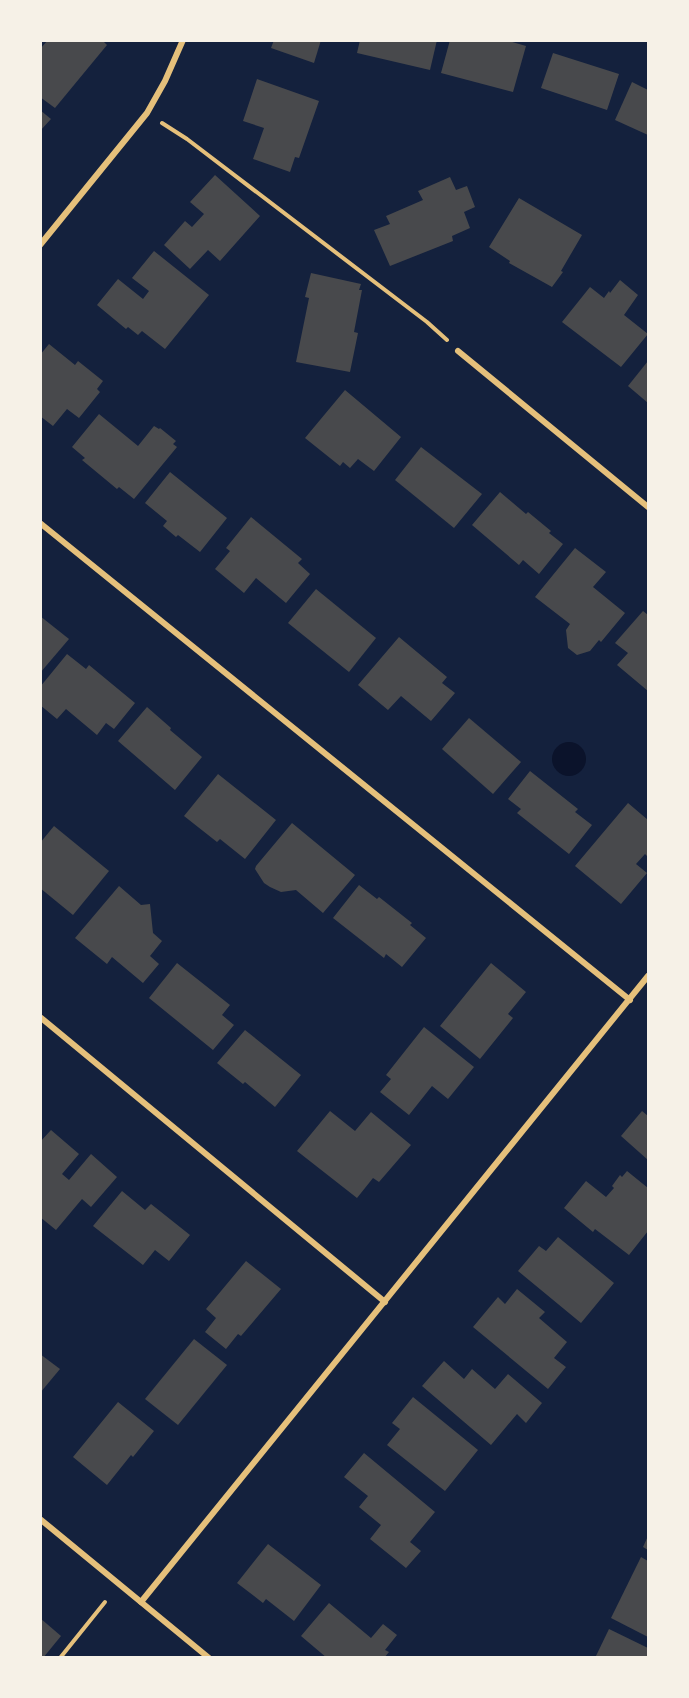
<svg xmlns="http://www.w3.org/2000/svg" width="689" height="1698" font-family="'Fira Sans',sans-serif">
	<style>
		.water { fill: #0b132b }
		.building { fill: #48494c }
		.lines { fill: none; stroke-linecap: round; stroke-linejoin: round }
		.path { stroke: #e5c07b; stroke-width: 4 }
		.minor { stroke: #e5c07b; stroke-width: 6 }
	</style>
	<rect width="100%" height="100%" fill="#14213d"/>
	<!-- water -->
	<circle class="water" cx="569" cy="759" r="17"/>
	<!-- building -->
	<g class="building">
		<path d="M48 40H102L107 45 55 108 40 97V49Z"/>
		<path d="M274 40H321L314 63 271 48Z"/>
		<path d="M360 40H437L430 70 357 53Z"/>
		<path d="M450 40H505L526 46 513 92 441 73Z"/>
		<path d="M553 53 619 74 607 110 541 88Z"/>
		<path d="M257 79 319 101 299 158 295 157 290 172 253 159 264 128 243 121Z"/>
		<path d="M632 82 648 90V135L615 120Z"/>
		<path d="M40 110 51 119 40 131Z"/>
		<path d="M215 175 260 216 220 261 208 250 190 269 164 245 185 221 192 227 204 214 190 202Z"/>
		<path d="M450 177 456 190 467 186 475 207 464 212 470 228 452 236 453 241 390 266 374 230 390 224 386 216 423 200 418 191Z"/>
		<path d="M519 198 582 235 561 271 563 272 552 287 509 263 510 261 489 247Z"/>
		<path d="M154 251 209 295 165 349 142 331 138 335 128 327 126 329 97 305 118 279 143 299 149 291 132 278Z"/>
		<path d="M311 273 361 284 359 290H362L354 332 358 333 350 372 296 362 309 298 305 297Z"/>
		<path d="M620 280 638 295 624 315 648 334 621 367 562 322 590 287 604 298 609 291 610 293Z"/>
		<path d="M49 344 75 365 78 361 103 381 97 389 100 392 79 418 67 409 53 426 40 416V355Z"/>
		<path d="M648 361V403L628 386Z"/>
		<path d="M345 390 401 437 374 471 358 459 350 468 343 462 340 466 305 438Z"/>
		<path d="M99 414 138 446 154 426 159 429 160 428 176 441 173 444 177 447 134 499 119 487 117 489 82 460 85 458 72 447Z"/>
		<path d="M421 447 482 494 454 528 395 480Z"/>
		<path d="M170 472 227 518 200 552 178 535 176 537 163 526 167 521 145 503Z"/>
		<path d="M500 492 526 514 528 512 551 531 549 533 563 544 539 574 523 560 519 565 472 525Z"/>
		<path d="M251 517 302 559 298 563 310 574 286 603 256 578 244 593 215 569 230 551 226 548Z"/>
		<path d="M575 548 606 572 593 587 625 613 601 642 599 640 590 651 577 655 568 648 566 630 570 624 535 597Z"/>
		<path d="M316 589 376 638 349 672 288 623Z"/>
		<path d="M643 611 648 615V691L617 665 628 653 615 643Z"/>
		<path d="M40 616 69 639 40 673Z"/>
		<path d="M399 637 447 677 442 683 455 693 431 721 401 696 388 710 358 685Z"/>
		<path d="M67 654 86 669 89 665 135 703 114 729 106 723 97 735 66 709 57 719 40 705V687Z"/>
		<path d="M147 707 171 728 170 730 202 757 175 790 118 741Z"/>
		<path d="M469 718 521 762 493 794 442 749Z"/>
		<path d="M530 771 578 809 575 812 592 825 569 854 517 813 521 809 508 799Z"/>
		<path d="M218 774 276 820 245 859 220 839 217 842 184 816Z"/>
		<path d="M628 803 648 820V854L647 856 645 854 636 864 647 873 621 904 575 866Z"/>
		<path d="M292 823 355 875 323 913 296 890 281 892 270 887 264 883 255 869 256 866Z"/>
		<path d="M54 826 109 871 73 915 40 888V843Z"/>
		<path d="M359 885 377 899 379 897 412 923 410 925 426 938 402 967 386 954 384 958 333 918Z"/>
		<path d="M119 886 141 905 150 904 153 933 162 941 150 956 159 964 143 983 112 957 107 964 75 938Z"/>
		<path d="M177 963 230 1005 222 1015 234 1025 213 1050 149 998Z"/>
		<path d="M491 963 526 992 508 1014 513 1018 480 1059 440 1026Z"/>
		<path d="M424 1027 474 1067 448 1099 432 1086 409 1115 380 1092 391 1079 386 1075Z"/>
		<path d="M245 1030 301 1075 275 1107 245 1082 243 1084 217 1063Z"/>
		<path d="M330 1111 355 1131 371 1112 411 1145 379 1182 373 1178 357 1198 297 1151Z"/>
		<path d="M642 1111 648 1116V1160L621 1136Z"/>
		<path d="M51 1130 79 1154 62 1174 69 1180 91 1154 117 1177 91 1207 82 1199 56 1230 40 1217V1142Z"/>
		<path d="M627 1171 648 1188V1231L629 1255 595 1229 593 1232 564 1208 586 1181 606 1197 614 1188 612 1186 620 1175 622 1177Z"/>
		<path d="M122 1191 145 1210 151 1204 190 1235 169 1261 155 1250 143 1265 93 1226Z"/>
		<path d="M558 1237 614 1283 581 1323 518 1271 539 1246 546 1251Z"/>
		<path d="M246 1261 281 1289 241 1336 238 1334 226 1349 205 1332 216 1318 206 1309Z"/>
		<path d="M517 1289 545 1312 539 1318 567 1342 554 1358 566 1367 548 1389 473 1327 498 1297 505 1304Z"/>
		<path d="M194 1339 227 1365 178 1425 145 1399Z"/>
		<path d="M40 1354 60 1369 40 1393Z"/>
		<path d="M444 1361 464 1379 472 1369 495 1389 508 1374 542 1403 526 1423 517 1414 491 1445 422 1386Z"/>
		<path d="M413 1397 478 1450 445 1491 387 1445 400 1429 392 1423Z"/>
		<path d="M118 1402 154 1431 133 1457 131 1455 107 1485 73 1457Z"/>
		<path d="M364 1453 435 1512 410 1542 421 1551 406 1568 370 1539 381 1525 359 1507 368 1496 344 1477Z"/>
		<path d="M648 1536V1550L643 1547Z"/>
		<path d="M268 1544 321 1585 294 1621 266 1599 263 1603 237 1583Z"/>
		<path d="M641 1557 648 1561V1637L611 1618Z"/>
		<path d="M329 1603 371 1638 383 1624 397 1635 385 1650 389 1652 384 1658H327L301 1636Z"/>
		<path d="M40 1618 61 1636 43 1658H40Z"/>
		<path d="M609 1629 648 1648V1658H595Z"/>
	</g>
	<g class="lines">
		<!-- path -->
		<g class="path">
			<path d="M162 123 187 139 427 322 447 340"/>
			<path d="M60 1658 105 1602"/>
		</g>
		<!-- minor -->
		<g class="minor">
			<path d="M40 245 147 113 165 81 183 40"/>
			<path d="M458 351 648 507"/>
			<path d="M40 523 630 1000"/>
			<path d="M40 1017 385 1302"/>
			<path d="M40 1519 209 1658"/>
			<path d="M141 1602 648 976"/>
		</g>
	</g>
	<!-- border -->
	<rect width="689" height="1698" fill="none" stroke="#f6f1e7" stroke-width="84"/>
</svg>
